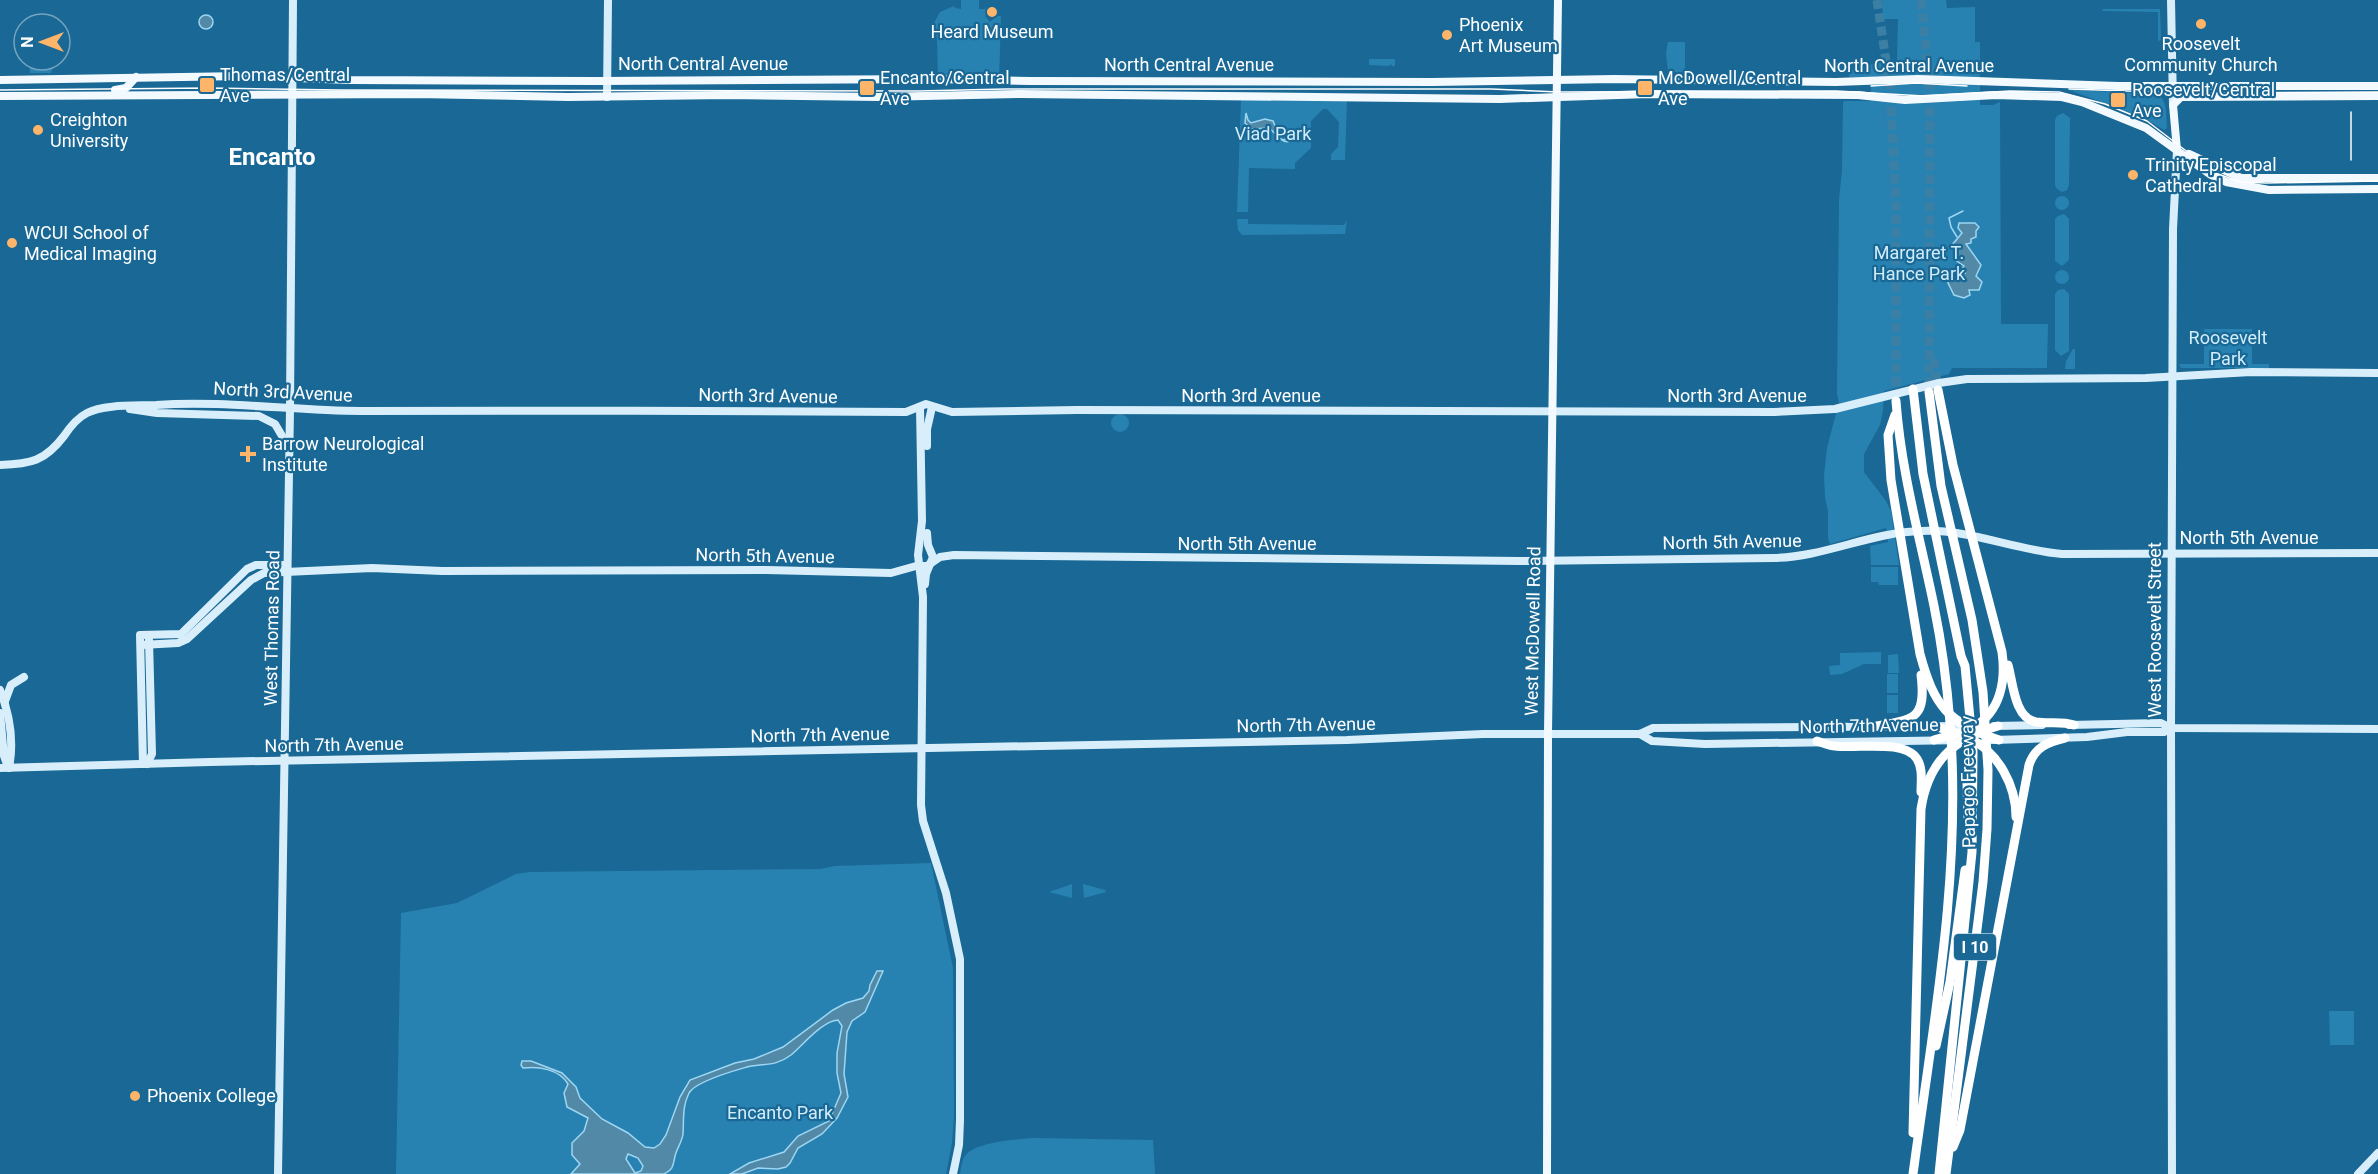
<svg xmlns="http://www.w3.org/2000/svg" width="2378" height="1174" font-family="Roboto,sans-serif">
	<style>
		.green { fill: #2882b1 }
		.water { fill: #5289a7; stroke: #9dd6f2; stroke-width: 1.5; fill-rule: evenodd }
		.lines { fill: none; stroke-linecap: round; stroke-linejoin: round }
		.stream { stroke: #9dd6f2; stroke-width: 1.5 }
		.highway-tunnel { stroke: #3c7fa5; stroke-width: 9; stroke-dasharray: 9 4.5; stroke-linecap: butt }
		.secondary { stroke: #d8effb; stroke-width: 8 }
		.primary { stroke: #f3faff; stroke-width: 8 }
		.highway { stroke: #fff; stroke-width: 9 }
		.tram { stroke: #fff; stroke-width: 1.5 }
		.poi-dot { fill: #ffb569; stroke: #196895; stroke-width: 2 }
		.labels { text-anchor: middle; stroke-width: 4.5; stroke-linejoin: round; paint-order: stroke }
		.shield { fill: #196895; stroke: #bad2df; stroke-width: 1.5 }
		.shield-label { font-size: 16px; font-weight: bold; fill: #fff }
		.poi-label { font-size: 18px; fill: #fff; stroke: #196895; text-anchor: start }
		.street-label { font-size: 18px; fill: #fff; stroke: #196895 }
		.park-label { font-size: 18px; fill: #d1edfb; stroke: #196895 }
		.district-label { font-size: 24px; font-weight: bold; fill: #fff; stroke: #196895 }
	</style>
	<rect width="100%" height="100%" fill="#196895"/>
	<!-- green -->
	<g class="green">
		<path d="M961 0H979V9H985L987 7V13L985 16 990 22 997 16H1001L999 80 938 79 937 39 934 23 940 12 954 6 955 8 961 9Z"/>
		<path d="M1882 0H1946L1947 8 1975 7V42H1980V105H1993L2000 102 2001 324H2048L2047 368H1952L1949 374 1884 391 1883 410 1880 425 1864 454V472L1886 501 1891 511 1899 565H1871L1870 546 1888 542 1886 528 1830 544 1828 538V511L1825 498 1824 475 1827 448 1839 402 1837 394 1839 200 1842 170 1843 103 1844 101H1871V77H1849L1850 70 1877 63 1897 61 1898 19H1883Z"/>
		<path d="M2103 9H2160L2161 40 2158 41V12L2102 11Z"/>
		<path d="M1668 42H1685V72H1668L1666 53Z"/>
		<path d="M1369 59H1395V66H1392L1391 64 1389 66 1369 65Z"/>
		<path d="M29 60H54L51 73H30Z"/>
		<path d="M2069 90 2157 94C2168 100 2166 116 2167 128L2164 130 2144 118Z"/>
		<path d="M1241 100H1347L1345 160H1331V154L1338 147 1339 122 1327 109H1323L1311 121V148L1295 163V169L1249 168 1248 212H1237Z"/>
		<path d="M2063 113 2070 118 2069 185 2067 190 2062 192 2057 189 2055 185V120L2057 116Z"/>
		<circle cx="2062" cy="203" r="7"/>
		<path d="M2064 214 2069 219V260L2062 266 2055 261V219L2058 216Z"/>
		<path d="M1237 219H1248V224L1344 225 1347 220 1345 234 1242 235 1238 230Z"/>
		<circle cx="2062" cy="277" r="7"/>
		<path d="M2064 289 2069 294V351L2061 356 2055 350V294L2058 290Z"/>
		<path d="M2204 329H2252V364H2269V368H2181L2179 364H2204Z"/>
		<path d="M2073 349H2075V369H2065L2066 361Z"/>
		<circle cx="1120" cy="423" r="9"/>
		<path d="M1871 567H1898V585H1879L1878 582H1871Z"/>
		<path d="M1881 652V664H1864L1842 674 1830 675 1829 666 1840 665V653Z"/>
		<path d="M1898 654 1899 673H1888V655Z"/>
		<rect x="1887" y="674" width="11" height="19"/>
		<rect x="1887" y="695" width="11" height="18"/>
		<path d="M931 863 953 968 954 1115 952 1143 946 1174H396L401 913 457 903 516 874 530 872 820 869 835 866Z"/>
		<path d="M1072 884V898L1049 892Z"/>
		<path d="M1083 884 1105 890 1106 892 1084 898Z"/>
		<path d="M2329 1011H2354V1045H2330Z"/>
		<path d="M1033 1138 1153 1140 1155 1174H960C961 1168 962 1160 965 1156 974 1142 1018 1139 1033 1138Z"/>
	</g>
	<!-- water -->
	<g class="water">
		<circle cx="206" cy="22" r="7"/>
		<path d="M1246 113 1248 120 1251 123 1265 119 1273 121 1280 138 1283 140 1296 137C1284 149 1278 135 1269 128L1251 129 1245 123Z"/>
		<path d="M1959 223H1975L1979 227 1976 231V237L1971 239V243L1966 244 1981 265 1976 276 1982 282 1979 290H1969L1970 295 1964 298 1954 295 1948 283 1952 273H1965L1962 269 1964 266 1955 260 1958 250 1952 245 1962 233 1958 228Z"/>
		<path d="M877 971H883L865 1012 852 1021 847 1032 844 1074 848 1097 837 1118 822 1134 798 1148 790 1163 786 1167 778 1169 758 1168 742 1174H730L749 1163 784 1152 798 1136 829 1121 841 1093 837 1073V1053L842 1026 838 1020C822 1021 803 1045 791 1055 775 1067 765 1063 747 1067 733 1071 696 1081 689 1093 682 1107 684 1120 683 1134 682 1142 677 1148 675 1156 673 1165 674 1169 664 1174H571L580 1164 572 1155V1143L584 1131 588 1118 567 1107 564 1093 568 1084C559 1069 538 1066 523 1068L521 1065 522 1061H531L562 1073 576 1087 580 1098 602 1119 628 1133 645 1147 654 1148 660 1144 666 1135 680 1097 690 1080 735 1063 754 1059 783 1047 833 1010 846 1003 863 998 869 991 870 985ZM628 1154 638 1158 643 1166 641 1171 635 1173 626 1159Z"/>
	</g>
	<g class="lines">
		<!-- stream -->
		<path class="stream" d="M1957 237 1951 227 1949 218 1963 211"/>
		<!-- highway-tunnel -->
		<g class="highway-tunnel">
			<path d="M1877 0 1890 88 1896 203V401"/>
			<path d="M1921 0 1930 88 1929 392"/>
			<path d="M1934 359 1938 390"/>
		</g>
		<!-- secondary -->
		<g class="secondary">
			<path d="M2171 0 2173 105"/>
			<path d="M607 97 608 0"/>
			<path d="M920 407 922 521 918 555 923 597 921 805 923 821 946 893 960 959V1120L959 1145 953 1174"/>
			<path d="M130 409 157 413 259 416 275 424 288 446"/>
			<path d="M927 446V429L932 407"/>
			<path d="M0 465C31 464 45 461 64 436 70 427 77 418 87 413 104 404 136 406 156 405 224 400 293 411 361 411 543 411 724 410 906 412L926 404 952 412 1077 410 1774 412 1835 409 1939 383 1967 379 2146 378 2251 372 2378 373"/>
			<path d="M925 584 926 574 933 557 928 545 927 533"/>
			<path d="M141 645 178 643 187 639 251 580 264 573 372 568 442 571 766 570 891 573 916 566H927L940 557 954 555 1520 561 1774 558C1825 557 1871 532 1922 531 1970 529 2014 550 2062 554L2378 553"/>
			<path d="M0 690C10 715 14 742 9 768"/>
			<path d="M5 701 11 685 24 677"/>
			<path d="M0 713 4 756 8 767"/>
			<path d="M2069 725 2161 723 2171 728 2378 729"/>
			<path d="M1994 726 2042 725"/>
			<path d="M1640 734 1652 741 1705 744 1966 740"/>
			<path d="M1993 740 2087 737 2127 732H2164L2171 728"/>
			<path d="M143 764 140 635 181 634 247 569 256 565H287"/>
			<path d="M147 764 152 754 149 640"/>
			<path d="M0 768 210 762 1347 740 1483 734H1640L1653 728 1967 726"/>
			<path d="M278 1174 290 409 293 0"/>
			<path d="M2172 1174 2171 728 2173 229 2177 150"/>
			<path d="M2358 1174 2378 1153"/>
		</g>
		<!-- primary -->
		<g class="primary">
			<path d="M0 80 243 76 350 80 598 81 931 79 1031 81 1432 82 1614 79 1836 82 1918 79 2118 86H2378"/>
			<path d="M115 90 126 88 136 77"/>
			<path d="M0 96 418 94 568 97 728 95 878 97 1020 94 1500 99 1648 94 1858 95 1905 100 1996 95 2062 97 2082 102 2146 128 2211 175 2226 182 2269 190 2378 189"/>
			<path d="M2177 150 2173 105 2181 97 2378 96"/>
			<path d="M2189 154 2241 178H2378"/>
			<path d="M1547 1174 1548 733 1558 0"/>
		</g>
		<!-- highway -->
		<g class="highway">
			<path d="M1913 389 1923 474 1961 656 1965 666 1973 751 1972 852 1939 1174"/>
			<path d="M1929 392 1941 486 1972 620 1983 692 1988 770 1987 829 1983 882 1946 1174"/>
			<path d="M1896 401C1901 471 1920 538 1934 606 1942 645 1947 684 1950 723 1962 874 1933 1025 1913 1174"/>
			<path d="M1895 415 1888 435 1891 480 1920 654C1934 706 1948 723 1999 740"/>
			<path d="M2008 665C2013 682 2014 718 2036 722 2049 724 2062 721 2074 725"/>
			<path d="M1934 726 1956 733"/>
			<path d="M1872 727C1912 719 1927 722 1921 675"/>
			<path d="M1969 738C1998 752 2016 785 2016 817"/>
			<path d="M1934 740C1947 736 1962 734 1974 727 2001 711 2006 680 2002 652L1953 465 1938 390"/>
			<path d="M1817 741C1823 743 1829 746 1835 746 1857 749 1905 739 1917 759 1923 768 1921 781 1921 792"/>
			<path d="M1967 783 1968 817"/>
			<path d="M1936 1046 1950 982 1965 870"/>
			<path d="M1913 1133 1921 809C1928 762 1953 739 1998 726"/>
			<path d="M1953 1147 1960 1130 2029 765C2035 747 2048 742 2065 738"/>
		</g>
		<!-- tram -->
		<g class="tram">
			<path d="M1871 86 1916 83 1967 86"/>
			<path d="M2069 89 2185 93 2378 92"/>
			<path d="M0 90 208 88 340 90 918 91 1006 89H1491L1558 92 1836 91 1924 96 2010 91 2059 92 2105 104 2147 121 2215 173 2241 182 2266 183 2378 181"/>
			<path d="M2351 160V112"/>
		</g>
	</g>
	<!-- markers -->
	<g class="poi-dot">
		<circle cx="992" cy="12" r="6"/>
		<circle cx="2201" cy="24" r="6"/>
		<circle cx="1447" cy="35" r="6"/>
		<rect x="199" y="77" width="16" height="16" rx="3"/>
		<rect x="859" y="80" width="16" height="16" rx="3"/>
		<rect x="1637" y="80" width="16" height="16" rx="3"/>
		<rect x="2110" y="92" width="16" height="16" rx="3"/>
		<circle cx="38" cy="130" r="6"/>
		<circle cx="2133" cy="175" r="6"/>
		<circle cx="12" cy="243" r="6"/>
		<path d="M245 445h6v6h6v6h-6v6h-6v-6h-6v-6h6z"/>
		<circle cx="135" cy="1096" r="6"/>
	</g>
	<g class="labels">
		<!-- shield labels -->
		<rect class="shield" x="1954" y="934" width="42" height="26" rx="4.5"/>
		<g class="shield-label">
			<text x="1975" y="953">I 10</text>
		</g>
		<!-- poi labels -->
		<g class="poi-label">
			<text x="1459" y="31">Phoenix<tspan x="1459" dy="21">Art Museum</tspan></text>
			<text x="992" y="38" text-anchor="middle">Heard Museum</text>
			<text x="2201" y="50" text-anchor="middle">Roosevelt<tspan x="2201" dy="21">Community Church</tspan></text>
			<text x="220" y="81">Thomas/Central<tspan x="220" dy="21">Ave</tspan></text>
			<text x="880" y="84">Encanto/Central<tspan x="880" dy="21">Ave</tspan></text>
			<text x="1658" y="84">McDowell/Central<tspan x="1658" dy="21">Ave</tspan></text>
			<text x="2132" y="96">Roosevelt/Central<tspan x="2132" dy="21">Ave</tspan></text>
			<text x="50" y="126">Creighton<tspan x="50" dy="21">University</tspan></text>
			<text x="2145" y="171">Trinity Episcopal<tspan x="2145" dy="21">Cathedral</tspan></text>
			<text x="24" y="239">WCUI School of<tspan x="24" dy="21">Medical Imaging</tspan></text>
			<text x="262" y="450">Barrow Neurological<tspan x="262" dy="21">Institute</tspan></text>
			<text x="147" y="1102">Phoenix College</text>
		</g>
		<!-- street labels -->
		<g class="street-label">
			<text x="703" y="70">North Central Avenue</text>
			<text x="1189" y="71">North Central Avenue</text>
			<text x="1909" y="72">North Central Avenue</text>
			<text transform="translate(283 392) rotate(3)" y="6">North 3rd Avenue</text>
			<text transform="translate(768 396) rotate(1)" y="6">North 3rd Avenue</text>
			<text x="1251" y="402">North 3rd Avenue</text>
			<text x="1737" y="402">North 3rd Avenue</text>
			<text x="2249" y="544">North 5th Avenue</text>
			<text transform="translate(1732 542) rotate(-1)" y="6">North 5th Avenue</text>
			<text x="1247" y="550">North 5th Avenue</text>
			<text transform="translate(765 556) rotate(1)" y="6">North 5th Avenue</text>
			<text transform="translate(272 628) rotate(-89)" y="6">West Thomas Road</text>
			<text transform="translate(2155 630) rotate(-90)" y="6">West Roosevelt Street</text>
			<text transform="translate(1533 631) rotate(-89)" y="6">West McDowell Road</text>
			<text transform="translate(1306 725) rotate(-1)" y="6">North 7th Avenue</text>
			<text transform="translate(1869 726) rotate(-1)" y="6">North 7th Avenue</text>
			<text transform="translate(820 735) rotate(-1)" y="6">North 7th Avenue</text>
			<text transform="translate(334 745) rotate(-1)" y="6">North 7th Avenue</text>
			<text transform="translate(1968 782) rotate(-91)" y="6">Papago Freeway</text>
		</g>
		<!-- park labels -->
		<g class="park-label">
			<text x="1273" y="140">Viad Park</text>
			<text x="1919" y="259">Margaret T.<tspan x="1919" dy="21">Hance Park</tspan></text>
			<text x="2228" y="344">Roosevelt<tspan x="2228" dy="21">Park</tspan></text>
			<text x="780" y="1119">Encanto Park</text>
		</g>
		<!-- district labels -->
		<g class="district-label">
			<text x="272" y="165">Encanto</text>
		</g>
	</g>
	<!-- north arrow -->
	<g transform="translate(42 42) rotate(270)"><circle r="28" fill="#196895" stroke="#75a4bf" stroke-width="1.5"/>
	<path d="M0-4.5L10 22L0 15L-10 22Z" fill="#ffb569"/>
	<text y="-9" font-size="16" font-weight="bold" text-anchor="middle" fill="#ffffff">N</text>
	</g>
</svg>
